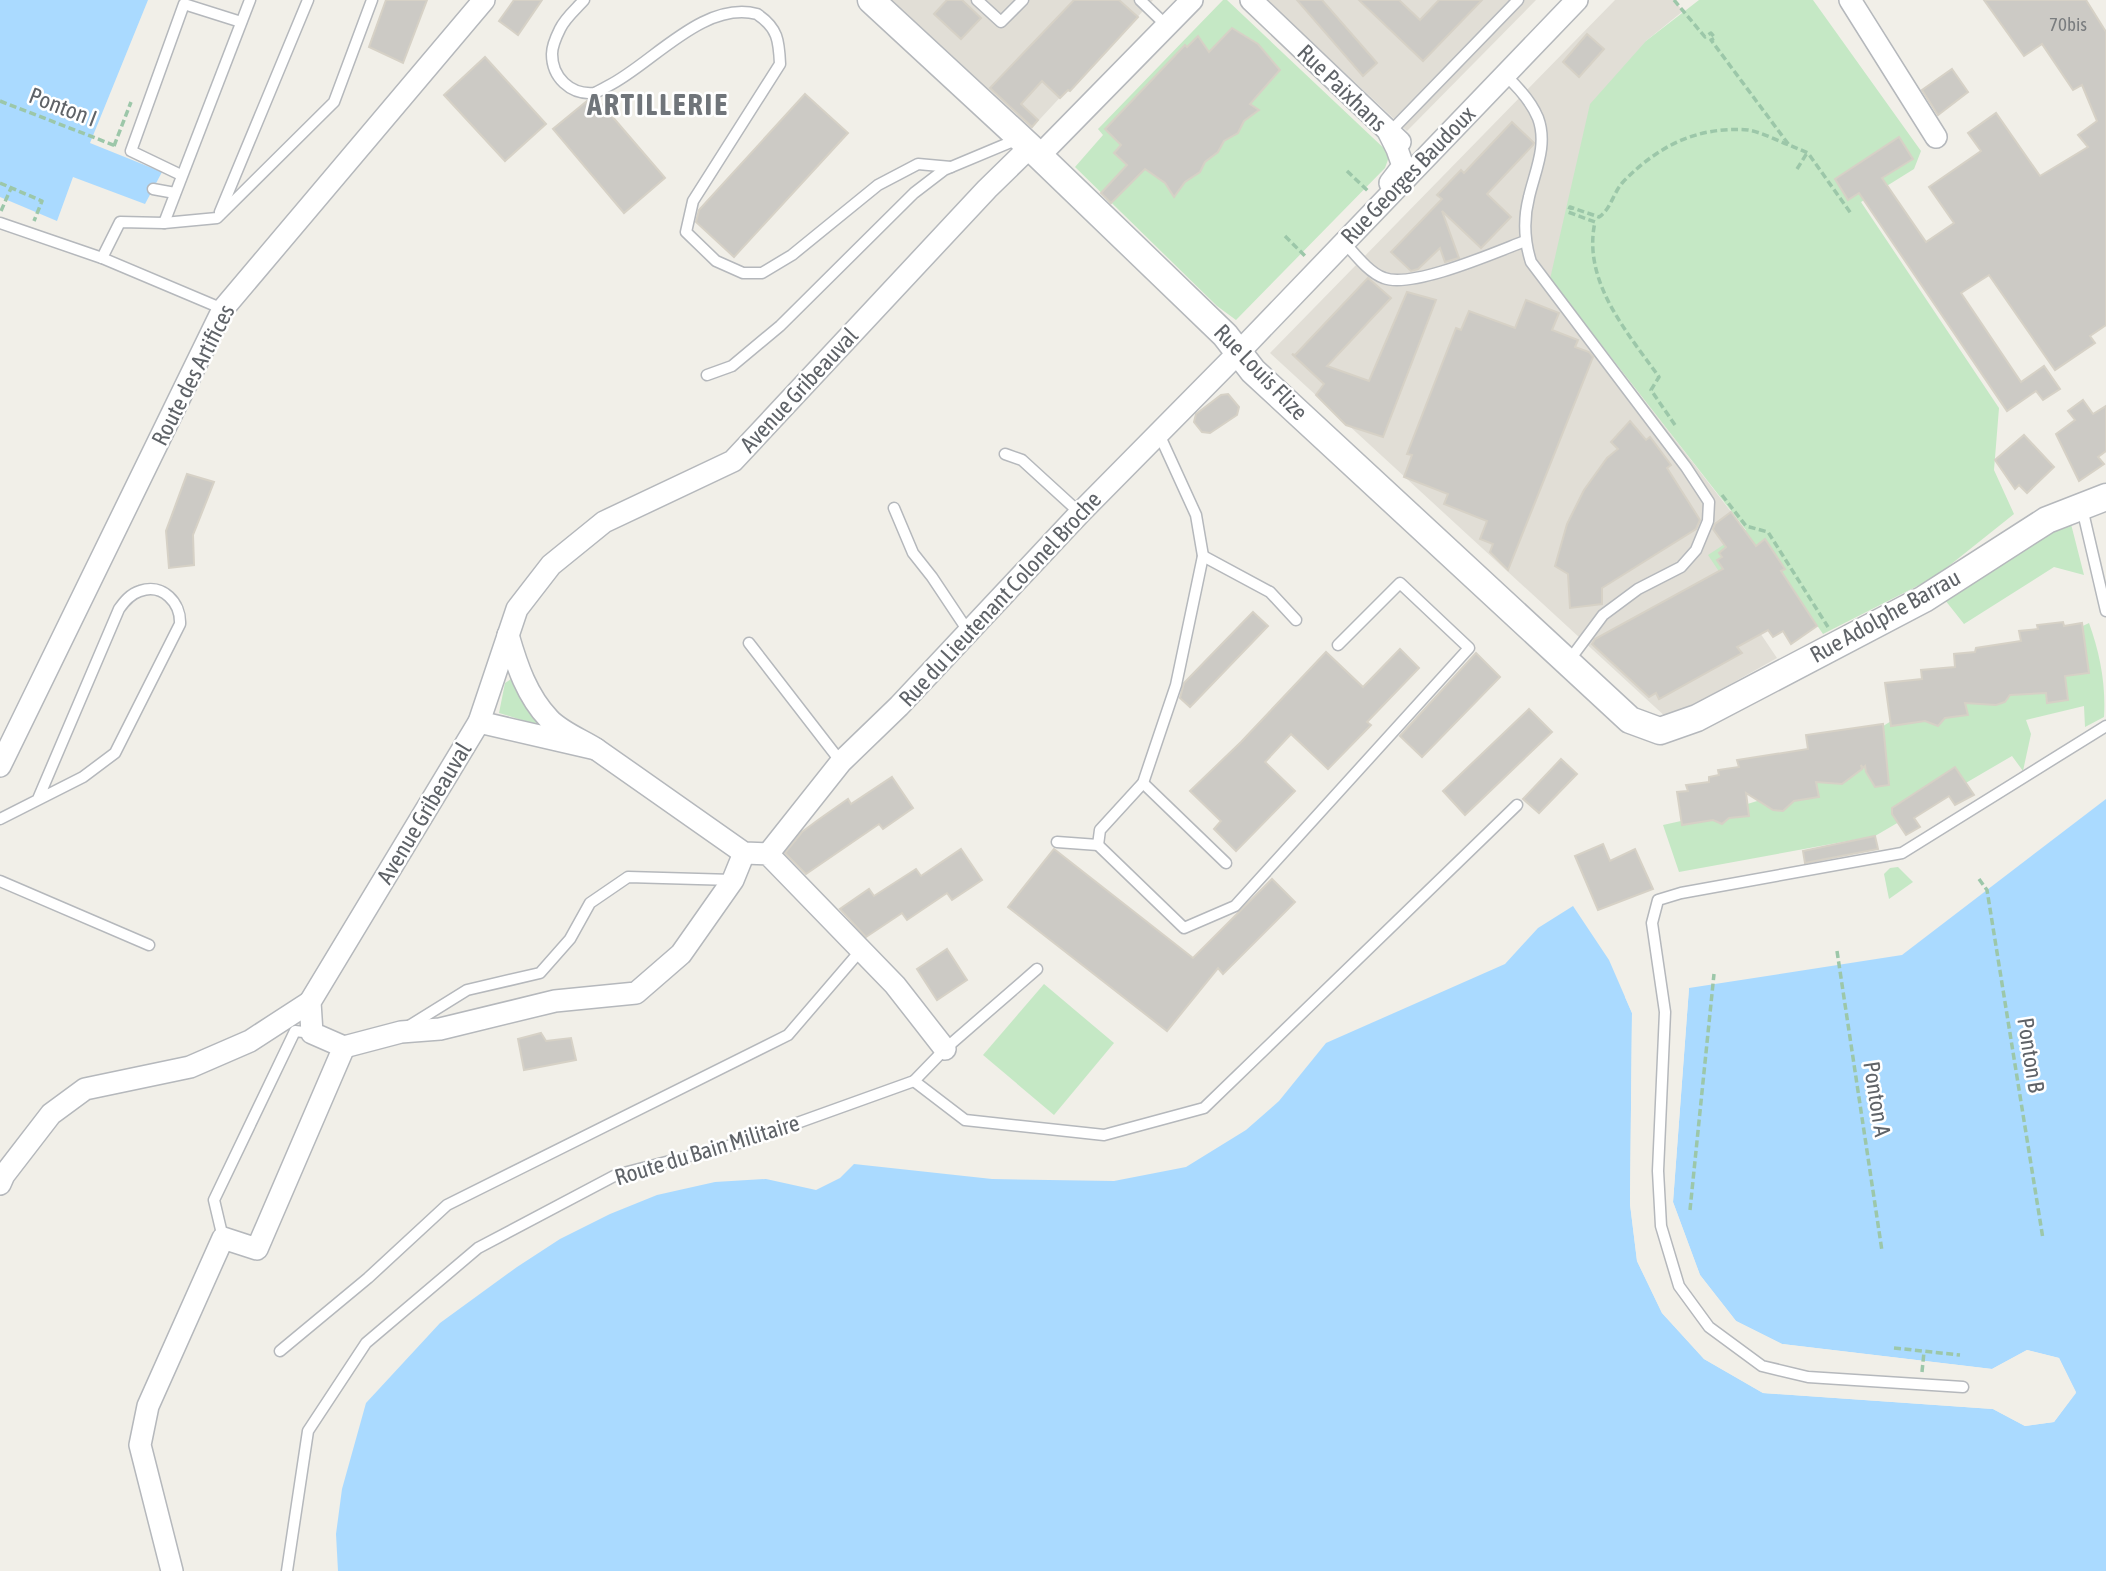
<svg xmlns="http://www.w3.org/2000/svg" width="2106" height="1571" font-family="'Asap Condensed',sans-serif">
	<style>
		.education { fill: #e1ded6 }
		.green { fill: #c5e8c5 }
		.water { fill: #aadaff }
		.pier { fill: #f1efe8 }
		.building { fill: #cccac5; stroke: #d6d1c6; stroke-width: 2 }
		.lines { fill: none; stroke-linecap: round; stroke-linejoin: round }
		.service-casing { stroke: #b5b8bc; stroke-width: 13 }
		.minor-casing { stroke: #b5b8bc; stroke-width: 24 }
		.tertiary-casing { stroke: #b5b8bc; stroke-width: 29 }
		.path { stroke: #9cc7a9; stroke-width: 3.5; stroke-dasharray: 7 3.5; stroke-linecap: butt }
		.service { stroke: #fff; stroke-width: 10 }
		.minor { stroke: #fff; stroke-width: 21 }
		.tertiary { stroke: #fff; stroke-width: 26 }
		.labels { text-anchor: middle; stroke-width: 5; stroke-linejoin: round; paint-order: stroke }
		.number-label { font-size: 19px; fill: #7a7d7f }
		.street-label { font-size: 23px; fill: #5f6368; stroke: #fff }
		.district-label { font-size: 30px; font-weight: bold; letter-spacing: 2px; fill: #70757a; stroke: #fff }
	</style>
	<rect width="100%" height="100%" fill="#f1efe8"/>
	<!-- education -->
	<g class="education">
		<path d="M887 0H1153L1070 91 1067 90 1027 133Z"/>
		<path d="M1267 0H1536L1407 131Z"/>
		<path d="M1615 0H1674L1683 11 1646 41 1550 279 1746 531 1748 615 1777 658 1668 719 1270 353Z"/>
	</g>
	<!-- green -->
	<g class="green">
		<path d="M1223 0H1227L1390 154 1385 168 1236 320 1217 306 1075 167 1103 135 1098 129Z"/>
		<path d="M1699 0H1813L1921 151 1914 169 1861 202 1999 408 1994 470 2014 514 1935 577 1823 634 1790 586 1748 615 1708 555 1746 530 1550 279 1590 104 1646 41Z"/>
		<path d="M2071 524 2084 575 2054 567 1964 624 1945 600 2032 538Z"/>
		<path d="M2089 623C2100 653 2106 685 2104 717L2085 727 2084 706 2026 720 2031 734 2023 771 2012 756 1875 836 1679 872 1663 825 1681 821 1682 824 1878 764 1880 728 1912 708Z"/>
		<path d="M511 679 519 691 561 732 499 713 505 683Z"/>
		<path d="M1898 867 1913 882 1889 899 1884 874 1890 868Z"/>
		<path d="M1044 984 1114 1043 1054 1115 983 1055Z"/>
	</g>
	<!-- water -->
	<g class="water">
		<path d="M0 0H148L90 143 162 172 145 204 73 177 57 221 0 197Z"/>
		<path d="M2106 799V1571H338L336 1534 342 1489 366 1403 440 1323 517 1267 560 1239 610 1214 657 1195 715 1182 766 1179 816 1190 840 1178 854 1164 992 1179 1114 1181 1186 1167 1246 1130 1279 1101 1326 1043 1505 964 1538 928 1573 906 1609 960 1632 1013 1630 1204 1637 1261 1662 1313 1704 1359 1763 1393 1993 1409 2025 1426 2054 1422 2076 1392 2059 1358 2027 1350 1992 1369 1782 1344 1736 1321 1700 1275 1673 1202 1689 988 1902 955Z"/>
	</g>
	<!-- pier -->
	<path class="pier" d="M1689 988 1673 1202 1700 1275 1736 1321 1782 1344 1992 1369 2027 1350 2059 1358 2076 1393 2054 1422 2025 1426 1993 1409 1763 1393 1704 1359 1662 1313 1637 1261 1630 1204 1632 1013 1625 997H1629L1636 1013 1633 1204 1640 1260 1665 1311 1706 1357 1764 1390 1994 1405 2026 1423 2052 1419 2072 1392 2057 1361 2027 1354 1992 1372 1781 1348 1734 1324 1697 1277 1669 1202 1686 989Z"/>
	<!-- building -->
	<g class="building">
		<path d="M386 0H427L403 63 369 47Z"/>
		<path d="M514 0H542L518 35 499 21Z"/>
		<path d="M947 0H962L981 18 961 39 934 14Z"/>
		<path d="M1074 0H1119L1138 17 1070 91 1068 90 1060 98 1042 81 1021 104 1038 120 1032 127 990 88Z"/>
		<path d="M1297 0H1322L1377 63 1363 76Z"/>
		<path d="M1359 0H1399L1420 20 1439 0H1482L1423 61Z"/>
		<path d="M1984 0H2086L2106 32V325L2090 336 2095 343 2055 370 1989 275 1961 293 2021 382 2044 366 2060 389 2043 400 2036 391 2007 411 1859 193 1848 200 1835 179 1899 137 1913 159 1882 178 1926 242 1954 223 1929 187 1981 151 1968 133 1996 113 2040 176 2088 147 2078 135 2097 121 2082 85 2073 90 2042 44 2024 56Z"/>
		<path d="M1232 28 1258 44 1280 70 1250 104 1259 110 1244 121 1238 133 1224 141 1218 152 1205 162 1200 172 1185 182 1174 197 1165 183 1145 169 1111 203 1101 193 1127 165 1114 153 1121 145 1105 129 1185 45 1187 47 1198 36 1209 52Z"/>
		<path d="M1587 34 1604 49 1579 77 1563 62Z"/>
		<path d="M485 57 546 124 505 161 444 95Z"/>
		<path d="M1952 69 1968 92 1938 115 1922 90Z"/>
		<path d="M805 94 848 133 734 257 696 222 699 210Z"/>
		<path d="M598 100 665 178 624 213 553 129 587 101Z"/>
		<path d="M1512 122 1534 143 1533 145 1487 194 1511 217 1481 248 1442 211 1459 258 1445 262 1440 248 1418 269 1411 271 1391 252 1442 199 1437 195 1461 170 1464 173Z"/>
		<path d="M1368 278 1391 298 1327 366 1369 381 1407 292 1436 300 1383 437 1346 425 1316 395 1324 384 1292 354 1295 355Z"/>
		<path d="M1526 300 1559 313 1552 330 1578 340 1575 347 1589 352 1593 357 1508 570 1490 552 1493 544 1480 539 1487 521 1444 504 1448 494 1404 477 1412 455 1407 454 1456 328 1461 330 1469 311 1515 328Z"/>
		<path d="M1228 394 1239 407 1237 415 1210 433 1202 432 1194 422 1196 414 1221 395Z"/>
		<path d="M2083 400 2093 414 2106 406V451L2098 457 2104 464 2079 481 2056 434 2075 420 2068 411Z"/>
		<path d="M1630 421 1646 440 1650 437 1671 465 1667 468 1700 520 1696 529 1602 588V604L1570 608 1568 574 1555 566 1567 524 1584 490 1607 458 1618 449 1611 442Z"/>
		<path d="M2024 435 2054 467 2027 493 2019 485 2015 489 1995 460Z"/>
		<path d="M187 474 214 482 193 535 194 565 169 568 166 531Z"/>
		<path d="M1731 512 1756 546 1765 539 1785 569 1781 571 1817 626 1791 644 1783 631 1773 637 1768 630 1737 647 1742 653 1659 699 1656 693 1649 697 1592 644 1595 639 1723 569 1717 560 1722 557 1719 553 1726 547 1713 529 1715 524Z"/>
		<path d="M1253 612 1268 626 1190 707 1180 698 1184 683Z"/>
		<path d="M2063 622 2064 626 2082 623 2089 673 2065 676 2068 700 2047 703 2046 693 2010 695 2005 702 1996 705 1965 703 1968 715 1945 718 1938 726 1925 721 1891 726 1885 683 1922 679 1921 670 1955 667 1954 654 1975 652 1976 648 2021 641 2019 631 2038 629 2037 625Z"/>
		<path d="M1400 649 1419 668 1367 722 1371 725 1328 769 1291 734 1265 762 1295 791 1236 851 1214 829 1221 821 1190 791 1241 742 1326 652 1363 687Z"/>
		<path d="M1476 653 1500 677 1422 757 1400 736Z"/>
		<path d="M1529 709 1552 732 1465 815 1443 791Z"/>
		<path d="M1883 724 1889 785 1875 787 1866 772 1865 766 1863 768 1861 765 1862 769 1842 784 1816 782 1819 797 1794 801 1783 811 1773 810 1746 793 1749 816 1729 818 1722 824 1713 820 1682 825 1677 792 1688 791 1686 785 1709 782V777L1719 775 1718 770 1739 767 1737 760 1808 749 1806 735Z"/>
		<path d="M1561 759 1577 774 1539 813 1523 799Z"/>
		<path d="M1955 767 1974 795 1955 805 1949 796 1914 818 1920 827 1906 835 1892 814V808Z"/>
		<path d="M892 777 913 808 883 829 879 824 806 874 785 853 802 832 818 820 848 799 851 804Z"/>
		<path d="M1875 836 1878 849 1805 863 1803 851Z"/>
		<path d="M1603 844 1610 861 1635 849 1653 889 1598 910 1575 856Z"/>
		<path d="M961 849 982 880 952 900 947 893 907 920 902 913 866 937 840 909 869 889 874 896 916 869 921 876Z"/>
		<path d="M1054 849 1193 958 1272 879 1295 902 1223 974 1218 968 1167 1031 1008 907Z"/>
		<path d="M947 949 967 980 937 1000 917 969Z"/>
		<path d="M541 1033 546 1041 571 1038 576 1060 524 1070 518 1039Z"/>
	</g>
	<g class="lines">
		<defs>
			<g id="service">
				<path d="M584 0C576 9 565 18 560 29 557 35 552 47 552 54 552 77 570 95 594 93 598 92 604 88 608 86 651 65 703 0 757 14 778 28 779 41 780 64L693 201 686 232 716 261 743 273H762L792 255 878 185 918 164 951 167"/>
				<path d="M977 0 1001 22 1023 0"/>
				<path d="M1140 0 1167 26"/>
				<path d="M1505 75C1518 87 1531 101 1538 118 1548 145 1535 171 1529 197 1523 220 1524 240 1531 262L1686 467 1709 502 1708 521 1696 550 1681 567 1638 589 1603 615 1568 662"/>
				<path d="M1389 133 1518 0"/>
				<path d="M181 175 131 151 184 4 241 22"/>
				<path d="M153 189 175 193"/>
				<path d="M220 212 308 0"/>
				<path d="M0 223 102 258 223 309"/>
				<path d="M164 223 250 0"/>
				<path d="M1344 242C1355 254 1369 273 1384 278 1412 289 1496 252 1525 241"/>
				<path d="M102 258 120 222 164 223 217 218 334 102 372 0"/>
				<path d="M707 375 732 366 780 326 914 193 944 170 1018 139"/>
				<path d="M1005 454 1022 460 1080 513"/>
				<path d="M894 508 913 553 932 577 968 631"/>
				<path d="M2082 508 2106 611"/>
				<path d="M1203 556 1270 592 1296 620"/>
				<path d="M749 643 841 762"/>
				<path d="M1143 783 1226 863"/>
				<path d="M0 819 83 777 115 753 180 624C181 603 163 583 140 591 130 594 124 602 119 609L38 799"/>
				<path d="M1057 842 1098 845 1100 830 1143 783 1176 685 1203 556 1196 515 1159 434"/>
				<path d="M1098 845 1184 928 1235 906 1469 648 1400 583 1338 645"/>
				<path d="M0 881 149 945"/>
				<path d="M409 1026 467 990 540 973 570 939 590 903 628 877 733 880"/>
				<path d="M914 1081 965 1120 1104 1135 1204 1108 1517 805"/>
				<path d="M223 1238 214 1200 295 1031 312 1033"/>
				<path d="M280 1351 368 1278 447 1205 788 1035 861 950"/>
				<path d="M1963 1387 1808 1377 1762 1366 1709 1327 1679 1286 1661 1226 1658 1171 1665 1012 1652 923 1658 900 1681 893 1902 853 2106 726"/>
				<path d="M287 1571 308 1431 366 1343 478 1248 616 1175 747 1141 914 1081 945 1049 1037 969"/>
			</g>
			<g id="minor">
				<path d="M1251 0 1400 142"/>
				<path d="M1850 0 1936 137"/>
				<path d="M1389 133 1397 149 1403 166 1390 183"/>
				<path d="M1039 156 1192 0"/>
				<path d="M479 722 596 749C582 740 561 732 549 719 527 696 517 666 508 635"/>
				<path d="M596 749 744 853 768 854 895 985 945 1049"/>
				<path d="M0 766 223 309 484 0"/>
				<path d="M768 854 841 762 899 706 1080 513 1240 351 1577 0"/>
				<path d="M344 1047 401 1032 440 1029 555 1001 636 993 681 954 733 880 744 853"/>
				<path d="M0 1184 4 1175 51 1114 85 1089 190 1067 250 1041 310 1002"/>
				<path d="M172 1571 140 1445 148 1406 223 1238 257 1249 344 1047 312 1033 310 1002 479 722 517 609 551 565 604 522 733 461 987 189 1030 147"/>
			</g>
			<path id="tertiary" d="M871 0 1030 147 1225 335 1253 371 1630 720 1660 731 1697 718 1924 599 2047 520 2106 497"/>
		</defs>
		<!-- service casing -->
		<use href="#service" class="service-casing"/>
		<!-- minor casing -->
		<use href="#minor" class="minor-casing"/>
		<!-- tertiary casing -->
		<use href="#tertiary" class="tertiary-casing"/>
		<!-- path -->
		<g class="path">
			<path d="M1674 0 1705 37 1711 33 1715 38 1711 40 1789 145 1808 153 1852 215"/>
			<path d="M0 101 116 146"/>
			<path d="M114 146 131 102"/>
			<path d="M1797 169 1807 153"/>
			<path d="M1347 171 1369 192"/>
			<path d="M0 183 42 201 34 221"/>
			<path d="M1 211 11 188"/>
			<path d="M1285 236 1306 257"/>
			<path d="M1675 425 1651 390 1659 377C1627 332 1582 281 1595 222L1568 212 1570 207 1599 217C1611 209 1613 193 1623 182 1658 146 1697 126 1748 130 1761 132 1776 140 1789 145"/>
			<path d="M1722 495 1746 526 1768 532 1828 627"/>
			<path d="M1979 879 1987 890 2043 1239"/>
			<path d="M1837 951 1882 1251"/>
			<path d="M1690 1210 1714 974"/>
			<path d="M1894 1348 1960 1355"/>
			<path d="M1922 1372 1924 1352"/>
		</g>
		<!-- service -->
		<use href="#service" class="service"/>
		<!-- minor -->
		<use href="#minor" class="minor"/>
		<!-- tertiary -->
		<use href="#tertiary" class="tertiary"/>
	</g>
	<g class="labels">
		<!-- number labels -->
		<g class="number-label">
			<text x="2068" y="31">70bis</text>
		</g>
		<!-- street labels -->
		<g class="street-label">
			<text transform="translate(1342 88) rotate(44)" y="8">Rue Paixhans</text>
			<text transform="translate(63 107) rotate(21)" y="8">Ponton I</text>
			<text transform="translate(1408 175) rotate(-46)" y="8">Rue Georges Baudoux</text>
			<text transform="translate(1261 372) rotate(46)" y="8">Rue Louis Flize</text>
			<text transform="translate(193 375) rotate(-63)" y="8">Route des Artifices</text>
			<text transform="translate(799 390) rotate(-47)" y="8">Avenue Gribeauval</text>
			<text transform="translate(1000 599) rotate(-47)" y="8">Rue du Lieutenant Colonel Broche</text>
			<text transform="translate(1885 616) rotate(-29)" y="8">Rue Adolphe Barrau</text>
			<text transform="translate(424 813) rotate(-59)" y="8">Avenue Gribeauval</text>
			<text transform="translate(2031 1055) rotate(81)" y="8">Ponton B</text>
			<text transform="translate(1877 1099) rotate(81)" y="8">Ponton A</text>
			<text transform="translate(707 1150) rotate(-17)" y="8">Route du Bain Militaire</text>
		</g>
		<!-- district labels -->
		<g class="district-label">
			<text x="658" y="115">ARTILLERIE</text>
		</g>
	</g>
</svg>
